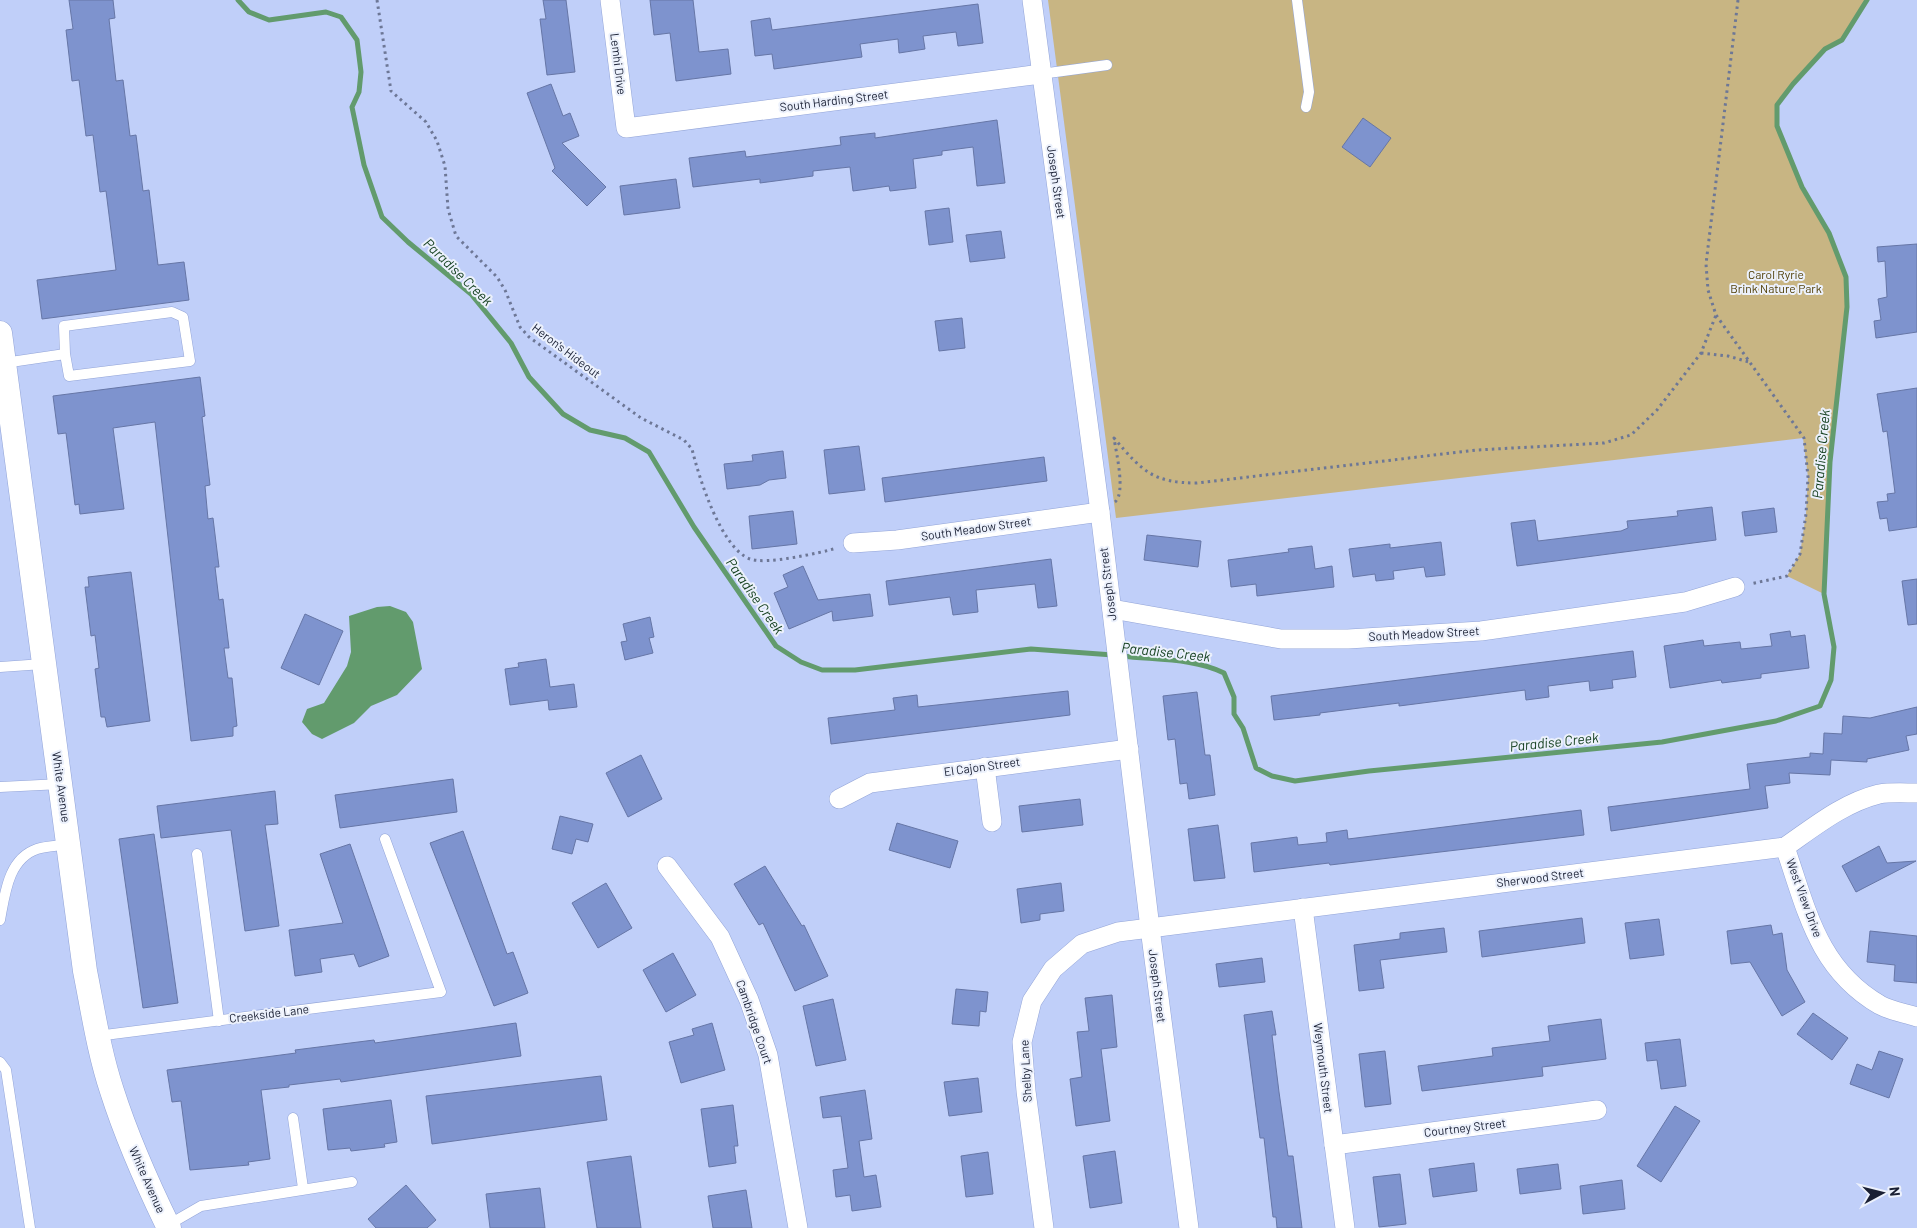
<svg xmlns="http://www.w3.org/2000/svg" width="1917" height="1228" font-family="Barlow,sans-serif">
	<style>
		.green { fill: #c8b583 }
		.water { fill: #629b6d }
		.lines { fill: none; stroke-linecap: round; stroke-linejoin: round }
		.stream { stroke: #629b6d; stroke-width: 5 }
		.building { fill: #7e93ce; stroke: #6676a6 }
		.service-casing { stroke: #92a4d7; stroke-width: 11 }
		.minor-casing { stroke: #92a4d7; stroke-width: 20 }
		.tertiary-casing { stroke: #92a4d7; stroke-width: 25 }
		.path { stroke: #6d7796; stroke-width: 3; stroke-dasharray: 2.5 4; stroke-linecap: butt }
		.service { stroke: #fff; stroke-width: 10 }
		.minor { stroke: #fff; stroke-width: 19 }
		.tertiary { stroke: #fff; stroke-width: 24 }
		.labels { text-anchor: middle; stroke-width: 4; stroke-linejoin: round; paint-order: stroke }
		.street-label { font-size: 12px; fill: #1a2034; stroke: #ecf1fc }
		.park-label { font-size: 12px; fill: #503e05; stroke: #ecf1fc }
		.water-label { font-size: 14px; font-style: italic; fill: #174222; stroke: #ecf1fc }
	</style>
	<rect width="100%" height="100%" fill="#c0cff9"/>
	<!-- green -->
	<path class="green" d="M1048 0H1867L1842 40 1825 49 1793 84 1777 105V126L1802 187 1829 233 1846 277 1847 307 1830 462 1824 594 1787 576 1800 554 1806 514 1808 477 1803 438 1116 518Z"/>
	<!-- water -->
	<path class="water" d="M390 606 406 612 413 622 422 669 397 695 371 706 354 723 322 739 312 734 302 722 307 709 324 703 347 666 351 652 349 616 377 607Z"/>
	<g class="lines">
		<!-- stream -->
		<g class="stream">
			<path d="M238 0 249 12 269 20 326 12 341 17 357 40 361 72 359 92 352 107 364 165 382 217 408 242 471 294 511 343 529 377 563 414 590 430 625 438 649 452 694 527 776 646 801 662 822 670H855L1031 649 1113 655"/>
			<path d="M1122 656C1155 660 1194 658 1224 673L1234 697V714L1243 728 1256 768 1272 776 1295 781 1369 771 1662 742 1776 721 1820 706 1831 680 1834 647 1824 594 1830 462 1847 307 1846 277 1829 233 1802 187 1777 126V105L1793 84 1825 49 1842 40 1867 0"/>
		</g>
	</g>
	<!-- building -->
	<g class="building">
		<path d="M69 0H113L115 18 109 19 116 81 123 80 130 136 136 135 143 191 149 190 158 265 184 262 189 300 42 319 37 280 116 270 106 191 100 192 93 135 86 136 79 80 72 81 66 30 73 29Z"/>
		<path d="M543 0H566L575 72 547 75 540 19H546Z"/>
		<path d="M650 0H693L699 52 728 49 731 74 676 81 670 33 654 35Z"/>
		<path d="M978 4 983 43 958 46 956 32 923 36 925 49 899 53 898 39 860 44 862 57 774 69 772 54 755 56 751 21 770 18 772 30Z"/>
		<path d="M551 84 563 116 570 113 579 136 562 143 606 187 587 206 552 171 555 168 527 93Z"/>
		<path d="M1363 118 1391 138 1370 167 1342 147Z"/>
		<path d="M997 120 1005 183 977 186 973 147 942 151V155L913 159 916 188 890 191 889 186 853 191 850 167 813 171V176L760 183V179L693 187 689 158 745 151 746 157 841 145 840 137 875 133V138Z"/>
		<path d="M676 179 680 208 624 215 620 186Z"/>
		<path d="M949 208 953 242 929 245 925 211Z"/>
		<path d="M1001 231 1005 258 970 262 966 235Z"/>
		<path d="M1917 244V332L1876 338 1874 321 1881 320 1878 299 1887 297 1885 261 1878 262 1877 247Z"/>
		<path d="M962 318 965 348 939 351 935 321Z"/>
		<path d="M200 377 205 416 202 417 210 485 205 486 208 519 213 518 219 567H215L219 600 223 599 229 648H224L228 678H232L237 726 233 727V736L191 741 155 422 113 428 124 509 80 514 79 504 75 505 66 433 58 434 53 396Z"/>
		<path d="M1917 388V527L1889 531 1887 518 1880 519 1877 502 1888 501 1887 494 1895 493 1887 431 1883 432 1877 394Z"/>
		<path d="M859 446 865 490 829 494 824 450Z"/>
		<path d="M783 451 786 478 769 480 760 485 727 489 724 464 753 461 752 455Z"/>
		<path d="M1044 457 1047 481 885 502 882 478Z"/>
		<path d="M1712 507 1716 540 1517 566 1511 523 1535 520 1538 541 1621 531 1628 528 1627 521 1678 516 1677 511Z"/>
		<path d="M1774 508 1777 532 1745 536 1742 512Z"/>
		<path d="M793 511 797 544 752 549 749 516Z"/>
		<path d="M1147 535 1201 541 1198 567 1144 560Z"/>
		<path d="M1441 542 1445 575 1426 577 1424 567 1393 571 1394 579 1376 581 1375 574 1353 577 1349 549 1390 544V548Z"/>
		<path d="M1312 546 1315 569 1332 566 1334 587 1257 596 1256 584 1231 587 1228 560 1289 552 1288 549Z"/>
		<path d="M1051 559 1057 606 1038 608 1035 584 976 590 978 612 953 615 950 597 889 605 886 581Z"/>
		<path d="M803 566 818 600 870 594 873 616 833 621 832 611 789 629 774 593 788 587 783 575Z"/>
		<path d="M131 572 150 721 107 727 105 717H101L95 669 99 668 95 635 91 636 85 587H89L88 577Z"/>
		<path d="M1917 579V624L1908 625 1902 581Z"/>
		<path d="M305 614 343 631 319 685 281 668Z"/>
		<path d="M650 617 654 637 649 638 653 653 625 660 621 642 627 641 623 624Z"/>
		<path d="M1790 631 1791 637 1805 635 1809 668 1761 674V678L1722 683 1721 680 1670 688 1664 646 1703 640 1704 646 1740 642 1741 649 1772 646 1770 634Z"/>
		<path d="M1633 651 1636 677 1612 680 1613 688 1590 691 1589 681 1548 686 1549 697 1526 700 1525 690 1399 706V703L1320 713V715L1274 720 1271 696Z"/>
		<path d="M546 659 550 687 574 684 577 707 549 710 548 700 510 705 505 669 519 667 518 663Z"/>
		<path d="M1068 691 1070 715 831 744 828 718 895 710 893 698 917 695 918 707Z"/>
		<path d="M1197 692 1205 755H1210L1215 795 1189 799 1187 783 1180 784 1175 739 1168 740 1163 696Z"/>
		<path d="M1917 707V734L1906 736 1909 750 1867 759V762L1831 760 1830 775 1789 773 1790 783 1765 786 1768 808 1611 831 1608 807 1750 789 1747 764 1810 757V753L1823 754 1824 733 1842 734 1843 716 1870 718Z"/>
		<path d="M641 755 662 799 628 817 606 773Z"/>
		<path d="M453 779 457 812 340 828 335 795Z"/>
		<path d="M275 791 278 824 265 825 279 926 245 931 231 830 161 838 157 806Z"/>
		<path d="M1080 799 1083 825 1022 832 1019 806Z"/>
		<path d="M1581 810 1584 835 1330 865 1329 863 1254 872 1251 843 1297 837 1298 845 1327 842 1326 833 1347 830 1348 839Z"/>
		<path d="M560 816 593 824 588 842 576 839 572 854 552 849Z"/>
		<path d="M897 823 958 841 950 868 889 850Z"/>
		<path d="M1218 825 1225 878 1194 881 1188 829Z"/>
		<path d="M463 831 507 954 513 952 528 993 494 1006 430 843Z"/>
		<path d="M154 834 178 1003 143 1008 119 839Z"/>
		<path d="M350 844 389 956 359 967 354 954 320 959 322 972 295 976 289 930 343 923 320 854Z"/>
		<path d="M1879 846 1887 863 1916 861 1856 892 1842 866Z"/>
		<path d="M765 866 802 926 804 925 828 976 795 991 763 923 759 925 734 884Z"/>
		<path d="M606 883 632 928 598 948 572 903Z"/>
		<path d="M1061 883 1064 911 1040 914V920L1021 923 1017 889Z"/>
		<path d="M1582 918 1585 943 1482 957 1479 931Z"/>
		<path d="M1659 919 1664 955 1630 959 1625 923Z"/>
		<path d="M1771 925 1773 935 1782 933 1787 970 1805 1002 1782 1016 1750 962 1731 964 1727 931Z"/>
		<path d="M1444 928 1447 952 1380 960 1384 988 1359 991 1354 945 1400 939V933Z"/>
		<path d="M1870 931 1917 936V983L1894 981 1895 965 1867 962Z"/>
		<path d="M673 953 696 995 666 1012 643 970Z"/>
		<path d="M1262 958 1265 982 1219 987 1216 964Z"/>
		<path d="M956 989 988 992 986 1012 980 1011 979 1026 952 1024Z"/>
		<path d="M1112 995 1117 1047 1101 1049 1110 1121 1076 1126 1070 1079 1082 1077 1077 1032 1089 1031 1085 998Z"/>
		<path d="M833 999 846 1060 816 1066 803 1006Z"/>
		<path d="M1272 1011 1276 1035H1272L1279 1092 1288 1156H1293L1302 1228H1277L1276 1217H1273L1264 1138H1260L1244 1015Z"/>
		<path d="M1813 1013 1848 1038 1832 1060 1797 1034Z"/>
		<path d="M1601 1019 1606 1059 1542 1067 1543 1076 1422 1091 1418 1066 1493 1056 1492 1048 1550 1041 1548 1026Z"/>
		<path d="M516 1023 521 1056 341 1082 340 1079 289 1085V1087L261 1090 270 1159 248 1162 249 1165 190 1170 181 1101 172 1102 167 1070 296 1053 295 1050 374 1040 375 1043Z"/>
		<path d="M712 1023 725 1070 681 1083 669 1042 694 1035 692 1029Z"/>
		<path d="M1680 1039 1686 1086 1661 1089 1657 1060 1647 1061 1645 1043Z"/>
		<path d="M1385 1051 1391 1104 1365 1107 1359 1054Z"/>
		<path d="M1879 1051 1903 1059 1889 1098 1850 1084 1857 1064 1872 1070Z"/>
		<path d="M601 1076 607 1120 432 1144 426 1096Z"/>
		<path d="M978 1078 982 1112 949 1116 944 1082Z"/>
		<path d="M865 1090 872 1139 859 1141 864 1177 876 1175 881 1207 852 1211 850 1195 836 1197 833 1170 848 1168 841 1116 823 1118 820 1097Z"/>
		<path d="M391 1100 397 1142 384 1144 385 1147 351 1151 350 1148 328 1150 323 1109Z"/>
		<path d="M733 1105 738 1146H734L736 1163 709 1167 701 1109Z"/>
		<path d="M1675 1106 1700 1121 1661 1182 1637 1166Z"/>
		<path d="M1115 1151 1122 1203 1090 1208 1083 1156Z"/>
		<path d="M988 1152 993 1194 966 1197 961 1156Z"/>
		<path d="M631 1156 641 1228H597L587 1162Z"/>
		<path d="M1474 1163 1477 1191 1433 1197 1429 1169Z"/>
		<path d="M1558 1164 1561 1189 1520 1194 1517 1169Z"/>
		<path d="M1400 1174 1406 1224 1379 1227 1373 1177Z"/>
		<path d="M1622 1180 1625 1209 1583 1214 1580 1186Z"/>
		<path d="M406 1185 436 1220 427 1228H376L368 1219Z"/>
		<path d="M540 1188 545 1228H490L486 1194Z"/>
		<path d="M746 1190 752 1228H713L708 1196Z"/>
	</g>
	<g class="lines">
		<defs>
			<g id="service">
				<path d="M1297 0 1309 92 1306 107"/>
				<path d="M1041 74 1107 65"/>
				<path d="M4 363 65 354 64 326 172 312 183 317 190 361 69 376 65 354"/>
				<path d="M0 667 43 664"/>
				<path d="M0 787 61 784"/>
				<path d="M197 854 219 1021"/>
				<path d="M0 920C5 894 8 859 37 849 46 846 59 846 69 844"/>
				<path d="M97 1036 441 992 385 839"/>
				<path d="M0 1062 6 1070 30 1228"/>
				<path d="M293 1118 303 1188"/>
				<path d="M168 1225 201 1206 352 1182"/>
			</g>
			<g id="minor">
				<path d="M610 0 626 128 1041 74"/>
				<path d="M1032 0 1100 512 1150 928 1189 1228"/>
				<path d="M853 543 897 540 1100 512"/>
				<path d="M1112 609 1281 639H1348L1481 631 1685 602 1735 587"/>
				<path d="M985 767 992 822"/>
				<path d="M839 799 870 783 1129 749"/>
				<path d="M1785 847C1807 911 1818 969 1880 1005 1891 1011 1905 1013 1917 1017"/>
				<path d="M667 866 720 937 749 1000 768 1055 798 1228"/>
				<path d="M1303 908 1345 1228"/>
				<path d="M1334 1145 1597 1110"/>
				<path d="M1044 1228 1026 1091 1022 1042 1032 1001 1053 969 1082 944 1118 932 1150 928 1785 847C1814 827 1843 803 1879 794 1890 792 1905 793 1917 793"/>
			</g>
			<path id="tertiary" d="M0 333 85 971C93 1011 99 1052 112 1091 127 1138 147 1183 169 1228"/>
		</defs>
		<!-- service casing -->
		<use href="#service" class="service-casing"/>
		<!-- minor casing -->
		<use href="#minor" class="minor-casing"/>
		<!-- tertiary casing -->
		<use href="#tertiary" class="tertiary-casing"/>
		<!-- path -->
		<g class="path">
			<path d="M377 0 391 91 426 122 437 141 445 166 448 209 456 236 497 277 505 290 520 327 529 337 641 418 684 440 692 449C699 478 721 548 750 559 765 565 820 553 837 548"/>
			<path d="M1738 0 1706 264 1708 290 1716 315 1804 438 1808 477 1806 514 1800 554 1787 576 1750 584"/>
			<path d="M1701 353 1728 356 1749 362"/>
			<path d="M1115 502C1126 493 1116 452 1114 438 1142 471 1153 483 1197 483L1477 450 1604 443 1631 435 1657 410 1701 353 1716 315"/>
		</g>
		<!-- service -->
		<use href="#service" class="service"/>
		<!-- minor -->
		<use href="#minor" class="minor"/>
		<!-- tertiary -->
		<use href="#tertiary" class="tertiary"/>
	</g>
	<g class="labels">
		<!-- street labels -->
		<g class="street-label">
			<text transform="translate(618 64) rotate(83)" y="4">Lemhi Drive</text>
			<text transform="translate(834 101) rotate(-7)" y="4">South Harding Street</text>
			<text transform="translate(1056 182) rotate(82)" y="4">Joseph Street</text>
			<text transform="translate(566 351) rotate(37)" y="4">Heron's Hideout</text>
			<text transform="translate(976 529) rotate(-8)" y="4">South Meadow Street</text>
			<text transform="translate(1108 584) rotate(-97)" y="4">Joseph Street</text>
			<text transform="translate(1424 634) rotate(-3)" y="4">South Meadow Street</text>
			<text transform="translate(982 767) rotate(-8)" y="4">El Cajon Street</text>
			<text transform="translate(61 787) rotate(82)" y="4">White Avenue</text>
			<text transform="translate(1540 878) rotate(-7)" y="4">Sherwood Street</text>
			<text transform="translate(1804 898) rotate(70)" y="4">West View Drive</text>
			<text transform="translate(1157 986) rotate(83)" y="4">Joseph Street</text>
			<text transform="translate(269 1014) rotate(-7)" y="4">Creekside Lane</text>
			<text transform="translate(754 1022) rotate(71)" y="4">Cambridge Court</text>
			<text transform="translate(1323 1068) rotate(83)" y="4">Weymouth Street</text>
			<text transform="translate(1026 1071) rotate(-93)" y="4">Shelby Lane</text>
			<text transform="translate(1465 1128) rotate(-7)" y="4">Courtney Street</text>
			<text transform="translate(147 1180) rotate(66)" y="4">White Avenue</text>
		</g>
		<!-- park labels -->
		<g class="park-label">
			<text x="1776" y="279">Carol Ryrie<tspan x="1776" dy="14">Brink Nature Park</tspan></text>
		</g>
		<!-- water labels -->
		<g class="water-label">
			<text transform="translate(458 272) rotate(44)" y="5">Paradise Creek</text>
			<text transform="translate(1821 454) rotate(-85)" y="5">Paradise Creek</text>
			<text transform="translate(755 596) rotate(55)" y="5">Paradise Creek</text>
			<text transform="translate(1166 652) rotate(6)" y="5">Paradise Creek</text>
			<text transform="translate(1554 742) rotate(-6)" y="5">Paradise Creek</text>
		</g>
	</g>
	<!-- north arrow -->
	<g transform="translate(1882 1193) rotate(83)" stroke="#ecf1fc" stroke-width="4" paint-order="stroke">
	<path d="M0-4L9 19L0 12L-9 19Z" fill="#1a2034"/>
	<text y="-8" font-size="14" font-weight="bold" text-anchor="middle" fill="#1a2034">N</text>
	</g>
</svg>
